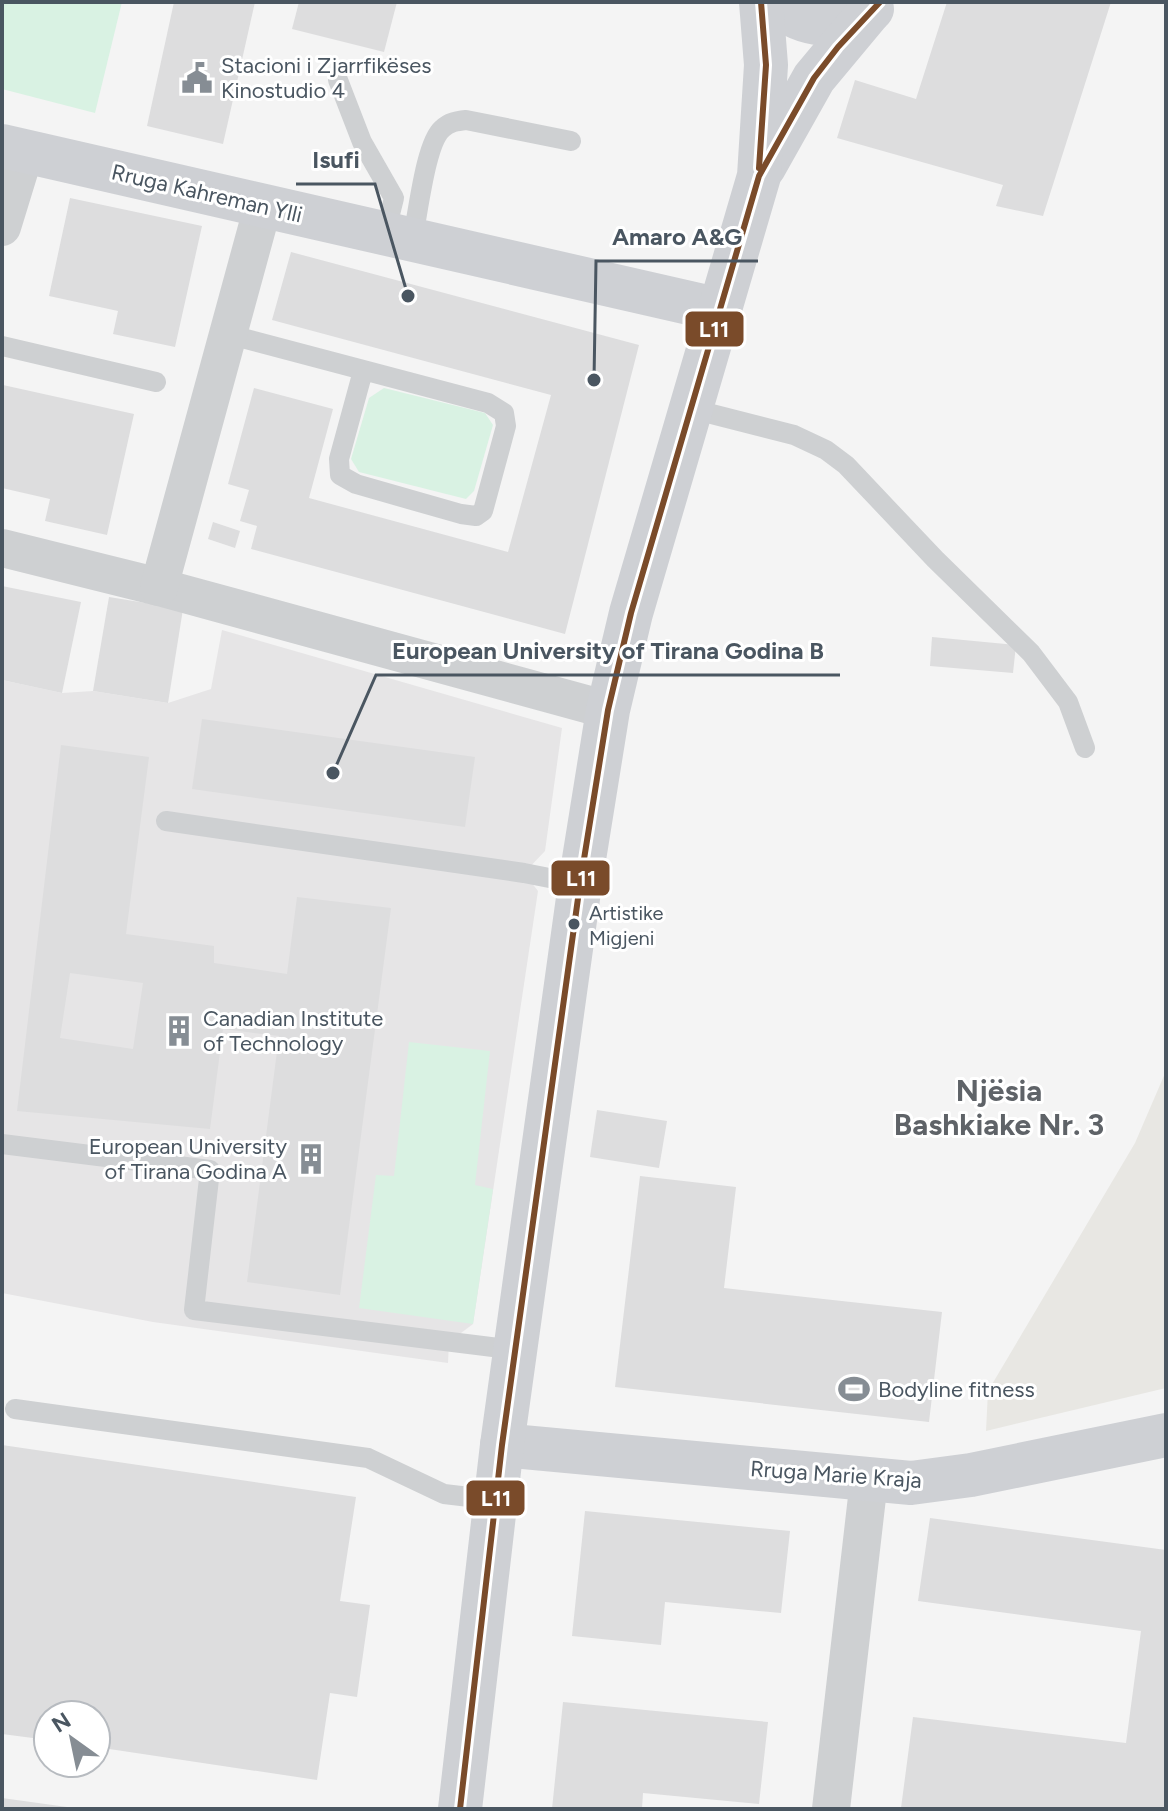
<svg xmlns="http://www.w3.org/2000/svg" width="1168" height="1811" font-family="Figtree,sans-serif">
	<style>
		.commercial { fill: #e8e7e3 }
		.education { fill: #e6e5e6 }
		.green { fill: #d9f2e3 }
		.building { fill: #ddddde; fill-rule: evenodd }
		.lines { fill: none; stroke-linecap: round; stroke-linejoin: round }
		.lane { stroke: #ced0d2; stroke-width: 20 }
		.street { stroke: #ced0d2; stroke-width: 38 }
		.secondary { stroke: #ced0d4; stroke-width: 44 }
		.bus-1-casing { stroke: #fff; stroke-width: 12 }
		.bus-1 { stroke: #7a4b2a; stroke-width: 6 }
		.bus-dot { fill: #4a5661; stroke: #fff; stroke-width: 3 }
		.labels { text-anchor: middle; stroke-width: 6; stroke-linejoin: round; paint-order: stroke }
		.bus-label { font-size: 20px; fill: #4a5661; stroke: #fff; text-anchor: start }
		.poi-label { font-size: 22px; fill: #4a5661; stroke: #fff; text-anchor: start }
		.street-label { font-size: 22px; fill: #4a5661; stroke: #fff }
		.district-label { font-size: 30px; font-weight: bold; fill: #5f6368; stroke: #fff }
		.leader { fill: none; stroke: #4a5661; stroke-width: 3 }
		.callout-dot { fill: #4a5661; stroke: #fff; stroke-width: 3 }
		.callout-label { font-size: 24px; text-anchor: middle; font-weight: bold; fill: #4a5661; stroke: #fff; stroke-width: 6; stroke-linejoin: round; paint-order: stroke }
		.line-badge { stroke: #fff; stroke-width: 3 }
		.badge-label { font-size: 22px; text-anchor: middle; font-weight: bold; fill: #fff }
	</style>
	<rect width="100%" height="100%" fill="#f4f4f4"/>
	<!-- commercial -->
	<path class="commercial" d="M1166 1071V1388L986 1431 988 1391 1135 1143Z"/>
	<!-- education -->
	<path class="education" d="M222 630 562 728 545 851 524 873 538 891 473 1324 449 1342 448 1363 153 1322 2 1293V680L62 693 93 691 168 703 211 689Z"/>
	<!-- green -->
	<g class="green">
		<path d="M2 2H122L95 113 2 89Z"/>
		<path d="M384 388 485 413 493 425 474 491 466 499 359 472 351 459 369 398Z"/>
		<path d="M409 1042 490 1051 475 1185 493 1189 473 1324 359 1308 376 1175 394 1176Z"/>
	</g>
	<!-- building -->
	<g class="building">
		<path d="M174 2H255L223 144 147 126Z"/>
		<path d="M299 2H397L384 52 292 29Z"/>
		<path d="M947 2H1111L1043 216 996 206 1003 185 837 138 855 80 916 99Z"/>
		<path d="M70 198 202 226 175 347 113 334 118 311 49 296Z"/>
		<path d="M291 252 639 345 565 634 251 549 257 526 240 521 249 490 228 484 254 388 333 409 309 498 508 552 551 395 272 320Z"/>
		<path d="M3 385 134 414 107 535 45 521 50 499 2 488Z"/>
		<path d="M213 522 240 531 235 548 208 539Z"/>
		<path d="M2 586 81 602 62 693 2 680Z"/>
		<path d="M109 597 183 609 168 703 93 691Z"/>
		<path d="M932 637 1016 645 1013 673 930 666Z"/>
		<path d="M202 719 475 757 465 827 192 789Z"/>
		<path d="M61 745 149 757 126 934 214 946V963L287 974 297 897 391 908 340 1295 247 1282 279 1036 223 1029 210 1129 17 1111ZM70 973 143 983 133 1049 60 1038Z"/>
		<path d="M597 1110 667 1121 659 1168 590 1157Z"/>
		<path d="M640 1176 736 1187 724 1288 942 1312 929 1422 615 1387Z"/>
		<path d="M2 1445 356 1497 340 1601 370 1605 357 1697 330 1693 317 1780 96 1747V1715H48V1740L2 1734Z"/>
		<path d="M585 1511 790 1531 781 1613 665 1602 661 1645 572 1636Z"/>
		<path d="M930 1518 1166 1550V1809L901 1808 913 1717 1126 1743 1141 1631 918 1601Z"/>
		<path d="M563 1702 768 1722 759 1804 643 1793 642 1809H552Z"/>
		<path d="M2 1798 67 1807V1809H2Z"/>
	</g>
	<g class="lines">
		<!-- lane -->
		<g class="lane">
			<path d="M338 80 362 142 394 198 385 234"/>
			<path d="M412 241C418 216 425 144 442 129 449 122 457 121 466 120L571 141"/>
			<path d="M227 334 488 403 504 413 506 426 483 511 476 516 461 514 356 484 340 475 339 459 363 371"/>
			<path d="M2 346 156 382"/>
			<path d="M692 409 794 435 826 450 846 465 935 559 1031 653 1068 702 1085 748"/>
			<path d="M166 821 524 873 580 884"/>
			<path d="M2 1144 210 1170 194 1310 516 1350"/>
			<path d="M15 1409 368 1458 444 1494 495 1500"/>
		</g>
		<!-- street -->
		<g class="street">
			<path d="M2 227 25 152"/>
			<path d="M2 548 159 587 608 710"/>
			<path d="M159 587 263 206"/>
			<path d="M831 1809 869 1480"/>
		</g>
		<!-- secondary -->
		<g class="secondary">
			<path d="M774 2C802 27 841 32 872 9"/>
			<path d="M2 146 720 310"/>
			<path d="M764 167 814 78 869 12"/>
			<path d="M502 1445 911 1483 971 1475 1166 1435"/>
			<path d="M460 1809 502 1445 580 884 608 710 631 613 759 176 766 65 761 2"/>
		</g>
		<defs>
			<g id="bus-1">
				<path d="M759 168 766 65 761 2"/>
				<path d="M460 1809 502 1445 580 884 608 710 631 613 759 176 814 78 838 47 880 2"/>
			</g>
		</defs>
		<!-- bus-1 casing -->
		<use href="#bus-1" class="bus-1-casing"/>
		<!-- bus-1 -->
		<use href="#bus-1" class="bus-1"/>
	</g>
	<!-- icons -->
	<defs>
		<symbol id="civic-bare" viewBox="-9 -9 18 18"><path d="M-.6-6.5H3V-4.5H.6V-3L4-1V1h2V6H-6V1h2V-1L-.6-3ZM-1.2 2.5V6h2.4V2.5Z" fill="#868d94" stroke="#fff" stroke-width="2.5" paint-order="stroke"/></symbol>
		<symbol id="building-bare" viewBox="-9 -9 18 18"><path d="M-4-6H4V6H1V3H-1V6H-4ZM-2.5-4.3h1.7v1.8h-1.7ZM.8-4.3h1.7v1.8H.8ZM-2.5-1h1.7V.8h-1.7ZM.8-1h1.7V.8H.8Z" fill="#868d94" stroke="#fff" stroke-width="2.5" paint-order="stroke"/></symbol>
		<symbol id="stadium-bare" viewBox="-9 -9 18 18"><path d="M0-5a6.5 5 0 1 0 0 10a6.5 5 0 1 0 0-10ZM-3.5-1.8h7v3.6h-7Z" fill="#868d94" stroke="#fff" stroke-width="2.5" paint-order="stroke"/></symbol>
	</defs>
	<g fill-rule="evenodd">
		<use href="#civic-bare" x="175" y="56" width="44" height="44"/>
		<use href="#building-bare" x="157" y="1009" width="44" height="44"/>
		<use href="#building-bare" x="289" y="1137" width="44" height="44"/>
		<use href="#stadium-bare" x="832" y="1367" width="44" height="44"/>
	</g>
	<!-- markers -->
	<circle class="bus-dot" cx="574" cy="924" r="7"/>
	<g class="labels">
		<!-- bus labels -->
		<g class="bus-label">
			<text x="589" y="920">Artistike<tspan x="589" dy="25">Migjeni</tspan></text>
		</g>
		<!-- poi labels -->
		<g class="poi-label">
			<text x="221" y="73">Stacioni i Zjarrfikëses<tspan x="221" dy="25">Kinostudio 4</tspan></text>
			<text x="203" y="1026">Canadian Institute<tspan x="203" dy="25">of Technology</tspan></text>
			<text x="287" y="1154" text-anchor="end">European University<tspan x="287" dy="25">of Tirana Godina A</tspan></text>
			<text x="878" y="1397">Bodyline fitness</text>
		</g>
		<!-- street labels -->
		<g class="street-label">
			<text transform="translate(207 193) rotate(13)" y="8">Rruga Kahreman Ylli</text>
			<text transform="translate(836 1474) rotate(4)" y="8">Rruga Marie Kraja</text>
		</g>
		<!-- district labels -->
		<g class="district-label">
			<text x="999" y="1101">Njësia<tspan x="999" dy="34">Bashkiake Nr. 3</tspan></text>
		</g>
	</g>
	<!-- callouts -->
	<path class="leader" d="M408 296L375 184H296M594 380L596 261H758M333 773L376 675H840"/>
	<g class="callout-dot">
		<circle cx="408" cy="296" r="8"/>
		<circle cx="594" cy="380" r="8"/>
		<circle cx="333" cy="773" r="8"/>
	</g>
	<g class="callout-label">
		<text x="336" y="168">Isufi</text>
		<text x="677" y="245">Amaro A&amp;G</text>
		<text x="608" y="659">European University of Tirana Godina B</text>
	</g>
	<g class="line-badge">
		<rect x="684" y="310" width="61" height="38" rx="8" fill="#7a4b2a"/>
		<rect x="550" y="859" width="61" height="38" rx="8" fill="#7a4b2a"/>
		<rect x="465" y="1479" width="61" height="38" rx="8" fill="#7a4b2a"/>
	</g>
	<g class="badge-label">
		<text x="714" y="337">L11</text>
		<text x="581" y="886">L11</text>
		<text x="496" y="1506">L11</text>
	</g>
	<!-- border -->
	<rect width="1168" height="1811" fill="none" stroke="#4a5661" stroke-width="8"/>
	<!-- north arrow -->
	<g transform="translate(72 1739) rotate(327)"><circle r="38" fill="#ffffff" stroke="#b7bbc0" stroke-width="2"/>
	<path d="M0-6L14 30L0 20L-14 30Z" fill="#868d94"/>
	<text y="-12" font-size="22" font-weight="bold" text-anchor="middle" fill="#4a5661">N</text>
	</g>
</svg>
